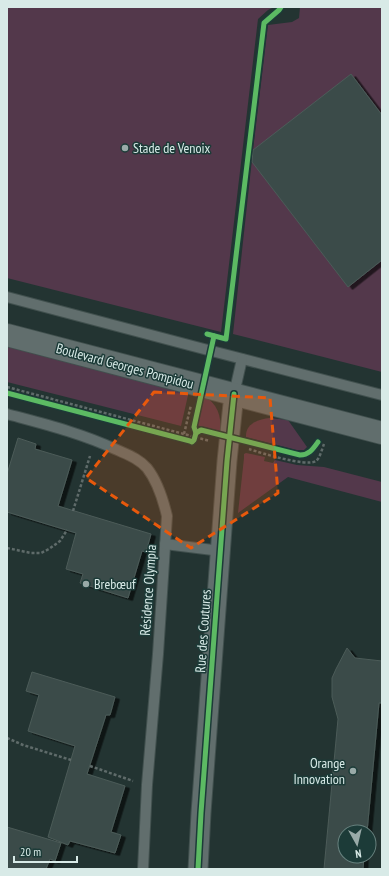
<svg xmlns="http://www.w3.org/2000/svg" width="389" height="876" font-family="'PT Sans Narrow',sans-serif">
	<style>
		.green { fill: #53384b }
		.building { fill: #3a4c4a; stroke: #4c5b58; filter: url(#shadow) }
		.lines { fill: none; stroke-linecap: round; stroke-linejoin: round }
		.lane-casing { stroke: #41504e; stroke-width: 12 }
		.street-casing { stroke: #41504e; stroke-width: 21 }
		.secondary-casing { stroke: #41504e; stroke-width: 24 }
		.path { stroke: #5f6b6a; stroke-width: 2.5; stroke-dasharray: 3 2; stroke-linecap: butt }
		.lane { stroke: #616e6d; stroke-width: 10 }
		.street { stroke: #616e6d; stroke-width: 19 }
		.secondary { stroke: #616e6d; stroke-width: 22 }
		.cycleway-casing { stroke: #1c3b38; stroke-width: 8 }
		.cycleway { stroke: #5cba63; stroke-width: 5 }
		.marked { fill: #e8590c; fill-opacity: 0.2; stroke: #e8590c; stroke-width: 3; stroke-dasharray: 8 5; stroke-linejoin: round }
		.poi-dot { fill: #99aaa8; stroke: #1c3b38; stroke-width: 1.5 }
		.labels { text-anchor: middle; stroke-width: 3; stroke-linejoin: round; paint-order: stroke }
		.poi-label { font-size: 14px; fill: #d8eae7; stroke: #1c3b38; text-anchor: start }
		.street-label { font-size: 14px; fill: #d8eae7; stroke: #1c3b38 }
	</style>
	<defs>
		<filter id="shadow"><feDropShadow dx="4.5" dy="2.5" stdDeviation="0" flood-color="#0009"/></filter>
	</defs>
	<rect width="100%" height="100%" fill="#233432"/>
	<!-- green -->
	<g class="green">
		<path d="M7 7H274L268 10 258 19 221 332 7 278Z"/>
		<path d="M300 7H382V372L233 334 253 150 268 25 292 22 299 18Z"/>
		<path d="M7 343 189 391 181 426 7 382Z"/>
		<path d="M203 395C217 403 222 416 220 431L196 425Z"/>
		<path d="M270 418 288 420 307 447 304 450H296L246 437C245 424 258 419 270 418Z"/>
		<path d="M246 453 265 457 264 461 273 463 275 460 297 465 324 467 382 482V502L288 477 238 513 244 458V454Z"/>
	</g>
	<!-- building -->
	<g class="building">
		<path d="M351 74 382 115V260L348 287 252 162 253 150Z"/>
		<path d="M18 438 36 444 35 449 72 460 58 506 151 534 146 552 142 551 128 598 80 583 83 574 66 569 76 533 7 512V474Z"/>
		<path d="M347 648 355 658 382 661V703H379L367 832H345V856H364L363 869H324L338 719 332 697V678L336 669Z"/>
		<path d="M32 672 115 697 110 715H106L87 774 125 786 111 832 121 835 115 853 70 841 68 845 48 837 75 746 28 731 39 695 26 691Z"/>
		<path d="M7 827 61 843 55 861 50 859 46 869H7Z"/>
	</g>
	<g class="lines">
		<defs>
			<g id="lane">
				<path d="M7 297 204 349 382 395"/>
				<path d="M234 394 242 359"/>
				<path d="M7 414C44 424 81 433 115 449 128 455 138 458 147 468 158 482 163 499 167 516L158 654 147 785 143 869"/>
				<path d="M165 544 221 551"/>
			</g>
			<path id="street" d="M198 869 201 813 227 461 234 394"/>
			<path id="secondary" d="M7 335 382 433"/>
		</defs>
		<!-- lane casing -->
		<use href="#lane" class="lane-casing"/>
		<!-- street casing -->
		<use href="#street" class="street-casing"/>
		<!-- secondary casing -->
		<use href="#secondary" class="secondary-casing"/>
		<!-- path -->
		<g class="path">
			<path d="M7 387 210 441"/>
			<path d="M184 434 191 405"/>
			<path d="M249 449C261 453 306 467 316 461 320 458 322 449 324 444"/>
			<path d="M73 511 90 456"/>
			<path d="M7 548 31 553H41L49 549 60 541 67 530"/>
			<path d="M7 738 23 745 71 760"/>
			<path d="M90 766 133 781"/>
		</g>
		<!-- lane -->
		<use href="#lane" class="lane"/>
		<!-- street -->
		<use href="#street" class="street"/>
		<!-- secondary -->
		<use href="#secondary" class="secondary"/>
		<defs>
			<g id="cycleway">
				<path d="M207 334 226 339 227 331 264 23 279 10 281 7"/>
				<path d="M7 393 190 441 192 442 194 440 196 433 201 430 300 455C309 455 313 449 318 442"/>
				<path d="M196 433 194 427 214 336"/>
				<path d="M198 869 201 813 227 461 234 394"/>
			</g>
		</defs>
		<!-- cycleway casing -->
		<use href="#cycleway" class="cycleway-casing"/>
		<!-- cycleway -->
		<use href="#cycleway" class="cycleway"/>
	</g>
	<!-- marked area -->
	<path class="marked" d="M154 392 270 398 278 493 191 548 86 478Z"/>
	<!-- markers -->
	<g class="poi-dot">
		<circle cx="125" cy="148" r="4"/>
		<circle cx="86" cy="584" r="4"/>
		<circle cx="353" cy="771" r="4"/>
	</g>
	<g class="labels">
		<!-- poi labels -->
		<g class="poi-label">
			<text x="133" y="153">Stade de Venoix</text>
			<text x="94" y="589">Brebœuf</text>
			<text x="345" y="768" text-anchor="end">Orange<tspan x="345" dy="16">Innovation</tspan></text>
		</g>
		<!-- street labels -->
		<g class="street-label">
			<text transform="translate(125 366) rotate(15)" y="5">Boulevard Georges Pompidou</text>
			<text transform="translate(148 590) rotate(-86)" y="5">Résidence Olympia</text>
			<text transform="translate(203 631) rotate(-86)" y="5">Rue des Coutures</text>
		</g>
	</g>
	<!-- border -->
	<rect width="389" height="876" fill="none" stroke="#d8eae7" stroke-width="16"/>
	<!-- north arrow -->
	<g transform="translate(357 844) rotate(172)"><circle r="19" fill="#1c3b38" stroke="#67817e"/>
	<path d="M0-3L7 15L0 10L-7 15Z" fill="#99aaa8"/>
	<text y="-6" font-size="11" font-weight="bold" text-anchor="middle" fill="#d8eae7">N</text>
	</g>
	<!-- scale -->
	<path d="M14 856v6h63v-6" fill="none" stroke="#d8eae7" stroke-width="2"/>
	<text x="20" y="856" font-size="12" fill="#d8eae7" stroke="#1c3b38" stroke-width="3" paint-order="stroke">20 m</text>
</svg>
